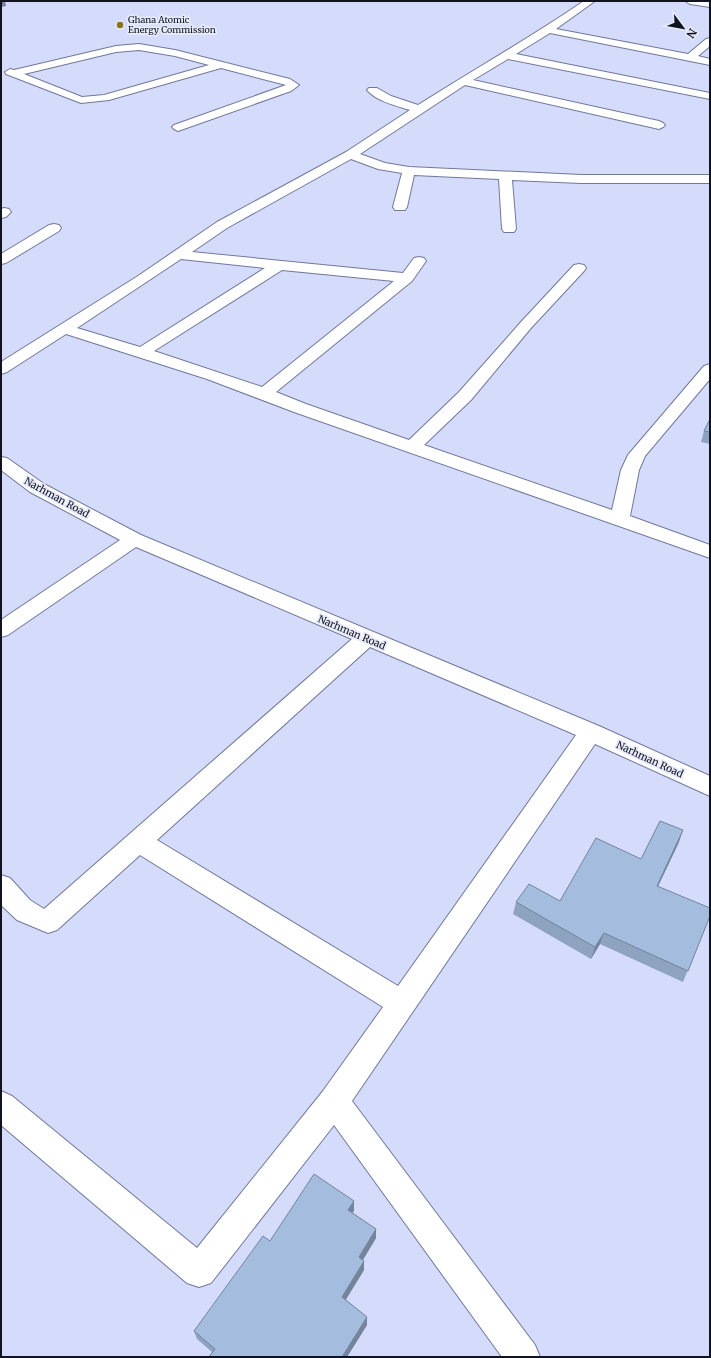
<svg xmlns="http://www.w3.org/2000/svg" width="711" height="1358" font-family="Merriweather,serif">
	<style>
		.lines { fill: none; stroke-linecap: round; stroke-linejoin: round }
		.street-casing { stroke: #70789a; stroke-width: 2 }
		.street { fill: #fff; fill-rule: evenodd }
		.wall { fill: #8da3bf }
		.shaded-wall { fill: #73849b }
		.building { fill: #a4bdde; stroke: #73849b }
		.poi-dot { fill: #897417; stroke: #e6eaf9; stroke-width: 1.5 }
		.labels { text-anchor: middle; stroke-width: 3.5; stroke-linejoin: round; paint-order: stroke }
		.far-poi-label { font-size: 9px; fill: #111320; stroke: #e6eaf9; text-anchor: start }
		.street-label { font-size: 10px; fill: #111320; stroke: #e6eaf9 }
	</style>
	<rect width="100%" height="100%" fill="#d5dcfb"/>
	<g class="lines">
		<defs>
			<g id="street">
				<path d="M584 1H595L556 29 688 54 706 39 710 38V46L698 56 710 59V65L550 33 516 54 710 93V99L508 59 473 80 659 121 663 123 665 125 663 127 659 129 465 85 360 154 385 163 409 167 581 175H710V183H581L512 180 516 229 514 232H504L502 229 499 179 414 175 407 207 405 210H395L393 207 402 173 378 169 351 159 227 228 192 252 403 273 414 258 419 257 424 258 426 261 412 281 276 392 306 404 409 440 459 392 521 322 574 265 579 264 584 265 586 268 584 271 531 328 471 400 424 445 612 510 621 470 628 455 704 366 710 364V379L645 456 639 470 630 516 710 545V558L294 412 207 379 66 334 7 372 1 374V362L138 276 217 222 346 152 410 110C397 106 376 101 367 90L369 88H377L391 96 418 105C473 70 530 38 584 1ZM181 259 265 268 140 347 77 328ZM282 270 394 281 262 387 154 351Z"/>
				<path d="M685 1H710V7L690 4Z"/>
				<path d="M139 44 175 50 290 79 299 85 291 91 178 131 174 129 172 127 174 125 286 85 221 68 109 100 81 103 6 74 5 72 10 69 14 70 116 46ZM139 50 175 56 209 65 104 95 82 97 24 74 116 52Z"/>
				<path d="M4 208 9 209 11 212 6 217 1 218V209Z"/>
				<path d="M54 224 59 225 61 228 59 231 6 263 1 264V254L49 225Z"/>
				<path d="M1 457 7 458 44 484 141 535 599 726 710 776V796L595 744 352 1101 535 1345 540 1357H502L334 1125 211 1283 199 1287 187 1283 1 1125V1091L12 1096 197 1248 323 1091 383 1007 140 855 57 930 48 933 17 920 1 905V875L10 878 30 900 44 909 352 639 136 547 8 635 1 637V620L120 540 30 492 1 470ZM370 647 576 735 398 986 157 840Z"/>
			</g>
		</defs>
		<!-- street casing -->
		<use href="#street" class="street-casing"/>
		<!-- street -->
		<use href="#street" class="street"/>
	</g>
	<!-- wall -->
	<g class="wall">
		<path d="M710 419V444L701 442 704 431Z"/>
		<path d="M679 842 658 886 710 916 683 982 600 944 591 959 513 914 516 902 560 901 641 859Z"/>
		<path d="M354 1201V1211L352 1213 376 1229V1238L363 1260 364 1270 346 1300 367 1317V1325L347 1357H209L212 1352 197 1339 194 1331 270 1241Z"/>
	</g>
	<!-- shaded-wall -->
	<g class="shaded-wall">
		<path d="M1 1H5L6 6 1 7Z"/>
		<path d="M683 830 679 842 653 897 657 886Z"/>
		<path d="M604 933 600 944 591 959 595 947Z"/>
		<path d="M354 1201V1211L348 1219V1210Z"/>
		<path d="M376 1229V1238L359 1266V1257Z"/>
		<path d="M364 1261V1270L342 1305V1297Z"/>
		<path d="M367 1317V1325L347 1357H342Z"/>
	</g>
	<!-- building -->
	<g class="building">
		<path d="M710 419V432L704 431Z"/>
		<path d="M660 821 683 830 657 886 710 908V916L688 971 604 933 595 947 516 902 529 884 560 901 596 838 641 859Z"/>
		<path d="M314 1174 354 1201 348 1210 376 1229 359 1257 364 1261 342 1297 367 1317 342 1357H209L215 1349 194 1331 263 1236 270 1241Z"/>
	</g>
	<!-- markers -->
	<circle class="poi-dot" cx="120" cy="25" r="4"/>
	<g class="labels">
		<!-- far-poi labels -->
		<g class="far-poi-label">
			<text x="128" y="23">Ghana Atomic<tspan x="128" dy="10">Energy Commission</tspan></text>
		</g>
		<!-- street labels -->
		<g class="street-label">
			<text transform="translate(57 497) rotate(29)" y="4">Narhman Road</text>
			<text transform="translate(352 632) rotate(23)" y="4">Narhman Road</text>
			<text transform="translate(650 759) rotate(25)" y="4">Narhman Road</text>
		</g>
	</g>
	<!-- border -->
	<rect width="711" height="1358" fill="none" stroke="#111320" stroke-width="4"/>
	<!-- north arrow -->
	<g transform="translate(683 28) rotate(122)" stroke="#e6eaf9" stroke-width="3" paint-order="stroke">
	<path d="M0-3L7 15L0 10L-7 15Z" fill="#111320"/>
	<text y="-6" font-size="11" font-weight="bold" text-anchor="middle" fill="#111320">N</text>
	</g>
</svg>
